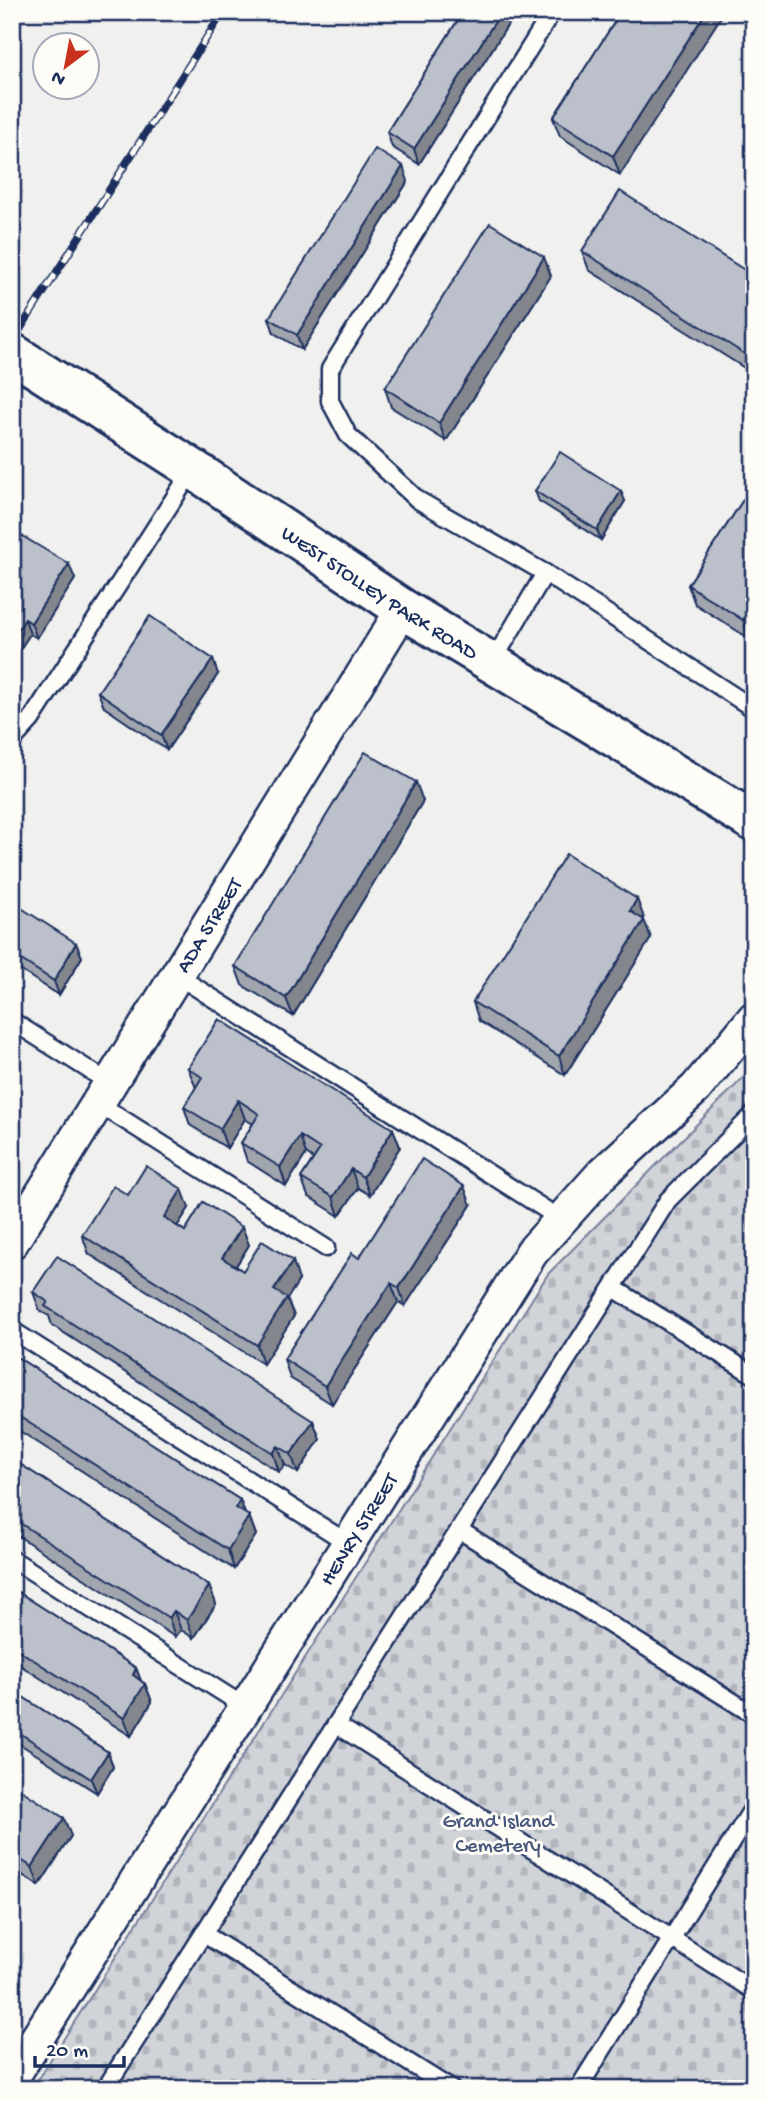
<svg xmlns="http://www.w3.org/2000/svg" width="766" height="2101" font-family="'Gochi Hand',sans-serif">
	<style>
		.cemetery { fill: url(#cemetery-stones); stroke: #76819b; stroke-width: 2 }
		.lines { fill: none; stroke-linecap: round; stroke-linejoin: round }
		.lane-casing { stroke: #1b2f5e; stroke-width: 21 }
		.street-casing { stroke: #1b2f5e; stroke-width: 37 }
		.secondary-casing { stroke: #1b2f5e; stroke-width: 44 }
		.lane { stroke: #fdfcf7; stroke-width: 16 }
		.street { stroke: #fdfcf7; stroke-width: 32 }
		.secondary { stroke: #fdfcf7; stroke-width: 38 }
		.rail-casing { stroke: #1b2f5e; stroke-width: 8 }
		.rail { stroke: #fdfcf7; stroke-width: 5; stroke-dasharray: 16; stroke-linecap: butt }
		.wall { fill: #a1a5ae; stroke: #1b2f5e; stroke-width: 2 }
		.shaded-wall { fill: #83868d; stroke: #1b2f5e; stroke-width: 2 }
		.building { fill: #bbc0ca; stroke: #1b2f5e; stroke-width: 2 }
		.labels { text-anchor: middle; stroke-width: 6; stroke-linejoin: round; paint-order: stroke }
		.street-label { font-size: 21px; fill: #1b2f5e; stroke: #fdfcf7 }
		.park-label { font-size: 21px; fill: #48587c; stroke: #fdfcf7 }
	</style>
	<defs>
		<pattern id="cemetery-stones" width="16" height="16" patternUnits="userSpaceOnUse" patternTransform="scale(1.75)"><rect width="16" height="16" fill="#d0d3d8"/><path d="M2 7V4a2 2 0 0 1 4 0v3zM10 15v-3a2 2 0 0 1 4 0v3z" fill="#b2b5bc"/></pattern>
	</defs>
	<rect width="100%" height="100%" fill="#f0f0ee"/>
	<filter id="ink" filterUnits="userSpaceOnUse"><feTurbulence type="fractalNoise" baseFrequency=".0143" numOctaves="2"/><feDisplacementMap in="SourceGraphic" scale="14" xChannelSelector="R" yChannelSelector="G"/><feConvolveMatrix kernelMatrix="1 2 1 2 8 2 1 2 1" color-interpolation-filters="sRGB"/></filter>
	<g filter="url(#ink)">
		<!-- cemetery -->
		<path class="cemetery" d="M754 1067V2089H32L548 1274Z"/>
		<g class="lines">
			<defs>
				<g id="lane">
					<path d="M552 12 330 369V401L348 435 418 500 545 573 754 709"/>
					<path d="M492 663 545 573"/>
					<path d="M12 741 31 720 193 469"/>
					<path d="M178 976 562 1220"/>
					<path d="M12 1021 111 1084"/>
					<path d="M99 1104 326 1248"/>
					<path d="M615 1289 754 1375"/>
					<path d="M12 1330 351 1545"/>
					<path d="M461 1531 754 1715"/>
					<path d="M12 1559 247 1708"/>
					<path d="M337 1725 754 1991"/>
					<path d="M204 1934 451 2089"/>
					<path d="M105 2089 668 1200 754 1114"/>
					<path d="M578 2089 754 1806"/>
				</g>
				<g id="street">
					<path id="s1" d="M12 1242 403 609"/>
					<path id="s2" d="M12 2078 532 1252 602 1174 696 1088 754 1018"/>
				</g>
				<g id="secondary">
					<path id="s3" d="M12 353 193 469 403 609 754 822"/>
				</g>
			</defs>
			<!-- lane casing -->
			<use href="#lane" class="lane-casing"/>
			<!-- street casing -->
			<use href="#street" class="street-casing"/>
			<!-- secondary casing -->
			<use href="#secondary" class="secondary-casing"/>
			<!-- lane -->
			<use href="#lane" class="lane"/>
			<!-- street -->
			<use href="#street" class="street"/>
			<!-- secondary -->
			<use href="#secondary" class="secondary"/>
			<defs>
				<path id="rail" d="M12 342 223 12"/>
			</defs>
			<!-- rail casing -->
			<use href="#rail" class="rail-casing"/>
			<!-- rail -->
			<use href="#rail" class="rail"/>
		</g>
		<!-- wall -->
		<g class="wall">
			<path d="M463 12H516L419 164 392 147 387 132Z"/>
			<path d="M621 12 620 175 560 136 553 118Z"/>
			<path d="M408 181 302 350 274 333 269 318Z"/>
			<path d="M582 251 754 276V374L589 270Z"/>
			<path d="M551 276 446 441 391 407 385 388Z"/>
			<path d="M754 483 750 639 695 604 688 585Z"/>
			<path d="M535 491 625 501 601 540 539 501Z"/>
			<path d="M12 530 75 579 37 638 30 634 12 661Z"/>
			<path d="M218 674 167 750 104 707 98 692Z"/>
			<path d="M423 801 293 1016 242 985 235 966Z"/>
			<path d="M12 902 82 957 59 995 12 965Z"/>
			<path d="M644 918 643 919 651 938 565 1075 479 1021 473 1002Z"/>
			<path d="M188 1068 393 1129 400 1147 370 1195 358 1188 339 1216 308 1196 301 1178 313 1159 306 1154 286 1186 247 1161 241 1143 253 1124 245 1119 227 1148 190 1125 184 1107 196 1088Z"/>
			<path d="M128 1195 189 1208 177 1226 185 1231 242 1227 249 1245 236 1266 243 1271 299 1280 287 1299 294 1316 263 1364 89 1254 82 1235Z"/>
			<path d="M471 1205 405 1306 398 1302 332 1404 290 1378 284 1359 359 1258Z"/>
			<path d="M33 1292 313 1421 320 1439 298 1473 285 1465 279 1472 52 1325 49 1316 40 1311Z"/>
			<path d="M12 1354 240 1500 245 1514 249 1516 256 1535 234 1569 12 1426Z"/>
			<path d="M12 1459 209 1586 216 1604 194 1638 181 1630 175 1637 12 1532Z"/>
			<path d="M12 1588 136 1668 141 1681 145 1684 152 1702 131 1736 12 1660Z"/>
			<path d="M12 1690 108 1752 113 1767 97 1793 12 1739Z"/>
			<path d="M12 1784 71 1836 39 1886 12 1868Z"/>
		</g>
		<!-- shaded-wall -->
		<g class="shaded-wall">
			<path d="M501 12H516L419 164 414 149Z"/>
			<path d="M706 12H724L620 175 613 156Z"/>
			<path d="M403 166 408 181 302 350 297 335Z"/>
			<path d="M544 257 551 276 446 441 439 423Z"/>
			<path d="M621 491 625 501 601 540 597 530Z"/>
			<path d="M69 564 75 579 37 638 31 623Z"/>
			<path d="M754 603V632L750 639 743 620Z"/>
			<path d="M25 619 30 634 12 661V638Z"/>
			<path d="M213 659 218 674 167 750 161 735Z"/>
			<path d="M416 782 423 801 293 1016 286 998Z"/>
			<path d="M637 899 644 918 637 929 630 911Z"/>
			<path d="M644 920 651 938 565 1075 559 1056Z"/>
			<path d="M76 943 82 957 59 995 54 981Z"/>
			<path d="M238 1100 245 1119 227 1148 220 1129Z"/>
			<path d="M393 1129 400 1147 370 1195 363 1177Z"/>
			<path d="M300 1136 306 1154 286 1186 280 1167Z"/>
			<path d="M351 1169 358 1188 339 1216 333 1197Z"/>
			<path d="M464 1186 471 1205 405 1306 399 1288Z"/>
			<path d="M182 1189 189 1208 171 1236 164 1218Z"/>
			<path d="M242 1227 249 1245 229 1277 222 1258Z"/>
			<path d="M293 1261 299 1280 287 1299 294 1316 263 1364 257 1345 274 1290Z"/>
			<path d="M391 1283 398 1302 332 1404 325 1386Z"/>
			<path d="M313 1421 320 1439 298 1473 291 1454Z"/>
			<path d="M278 1446 285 1465 279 1472 273 1453Z"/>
			<path d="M240 1500 247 1519 249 1516 256 1535 234 1569 228 1550 236 1508Z"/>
			<path d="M209 1586 216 1604 194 1638 187 1620Z"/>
			<path d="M174 1611 181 1630 175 1637 169 1618Z"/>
			<path d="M136 1668 143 1686 145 1684 152 1702 131 1736 124 1718 133 1675Z"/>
			<path d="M108 1752 113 1767 97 1793 91 1779Z"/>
			<path d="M64 1818 71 1836 39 1886 32 1867Z"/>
		</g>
		<!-- building -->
		<g class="building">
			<path d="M463 12H501L414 149 387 132Z"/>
			<path d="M621 12H706L613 156 553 118Z"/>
			<path d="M375 149 403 166 297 335 269 318Z"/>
			<path d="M620 191 754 276V360L582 251Z"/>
			<path d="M490 223 544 257 439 423 385 388Z"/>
			<path d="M560 452 621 491 597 530 535 491Z"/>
			<path d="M754 483V603L743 620 688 585Z"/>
			<path d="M12 530 69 564 31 623 25 619 12 638Z"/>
			<path d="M150 616 213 659 161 735 98 692Z"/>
			<path d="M365 752 416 782 286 998 235 966Z"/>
			<path d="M566 854 637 899 630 911 644 920 559 1056 473 1002Z"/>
			<path d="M12 902 76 943 54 981 12 954Z"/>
			<path d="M219 1019 393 1129 363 1177 351 1169 333 1197 301 1178 320 1149 300 1136 280 1167 241 1143 259 1114 238 1100 220 1129 184 1107 202 1077 188 1068Z"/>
			<path d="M422 1159 464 1186 399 1288 391 1283 325 1386 284 1359 352 1253 359 1258Z"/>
			<path d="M146 1166 182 1189 164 1218 185 1231 203 1202 242 1227 222 1258 243 1271 262 1241 293 1261 274 1290 287 1298 257 1345 82 1235 113 1186 128 1195Z"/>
			<path d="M57 1256 313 1421 291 1454 278 1446 273 1453 45 1306 48 1302 33 1292Z"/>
			<path d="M12 1354 240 1500 236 1508 249 1516 228 1550 12 1412Z"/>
			<path d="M12 1459 209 1586 187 1620 174 1611 169 1618 12 1518Z"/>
			<path d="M12 1588 136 1668 133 1675 145 1684 124 1718 12 1646Z"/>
			<path d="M12 1690 108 1752 91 1779 12 1728Z"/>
			<path d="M12 1784 64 1818 32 1867 12 1854Z"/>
		</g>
	</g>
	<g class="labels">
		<!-- street labels -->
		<g class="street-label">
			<text dy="7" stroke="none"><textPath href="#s3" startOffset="439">WEST STOLLEY PARK ROAD</textPath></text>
			<text dy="7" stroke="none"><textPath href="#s1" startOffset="373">ADA STREET</textPath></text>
			<text dy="7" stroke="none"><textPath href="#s2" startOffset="649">HENRY STREET</textPath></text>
		</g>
		<!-- park labels -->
		<g class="park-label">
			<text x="498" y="1827">Grand Island<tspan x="498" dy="24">Cemetery</tspan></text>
		</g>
	</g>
	<!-- margin -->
	<rect width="766" height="2101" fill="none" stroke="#fdfcf7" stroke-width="42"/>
	<rect x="21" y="21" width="724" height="2059" fill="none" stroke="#1b2f5e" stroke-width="2.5" filter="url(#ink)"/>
	<!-- north arrow -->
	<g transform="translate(66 66) rotate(212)"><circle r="33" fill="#fdfcf7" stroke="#a3aaba" stroke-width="2"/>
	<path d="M0-5L12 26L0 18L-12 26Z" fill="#c8321e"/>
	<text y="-10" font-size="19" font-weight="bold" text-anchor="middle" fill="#1b2f5e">N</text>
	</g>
	<!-- scale -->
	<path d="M35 2056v10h89v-10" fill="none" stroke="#1b2f5e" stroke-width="3.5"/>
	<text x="46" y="2056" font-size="21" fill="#1b2f5e" stroke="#fdfcf7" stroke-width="5" paint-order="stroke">20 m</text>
</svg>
